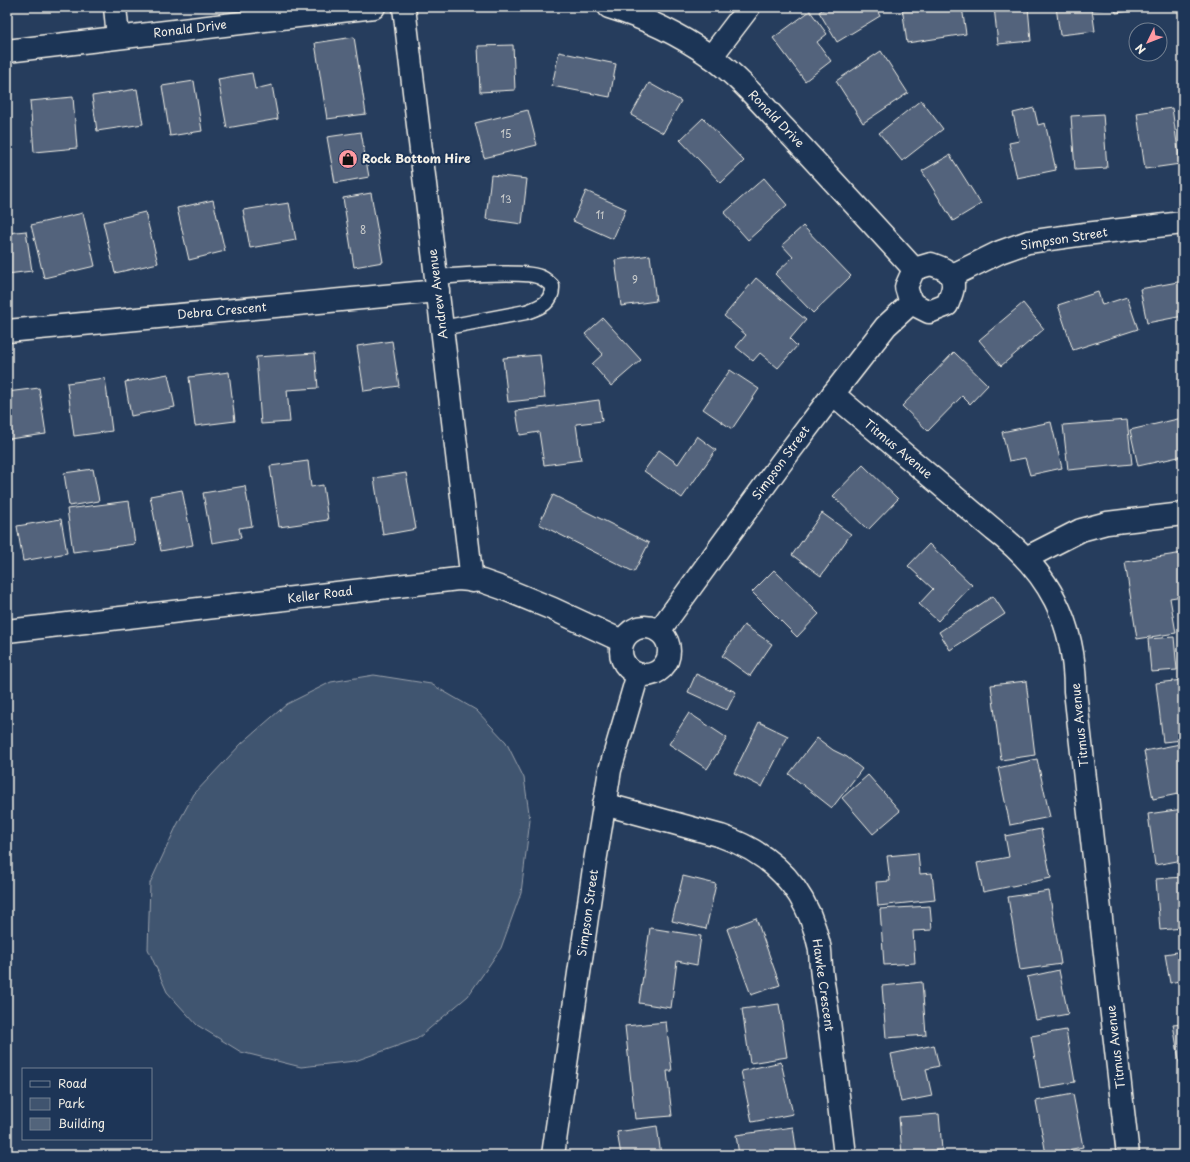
<svg xmlns="http://www.w3.org/2000/svg" width="1190" height="1162" font-family="'Playpen Sans',sans-serif">
	<style>
		.green { fill: #40546f; stroke: #9aa2ac }
		.building { fill: #52647b; stroke: #f4f1e8 }
		.lines { fill: none; stroke-linecap: round; stroke-linejoin: round }
		.service-casing { stroke: #f4f1e8; stroke-width: 17 }
		.minor-casing { stroke: #f4f1e8; stroke-width: 25 }
		.service { stroke: #1d3557; stroke-width: 14 }
		.minor { stroke: #1d3557; stroke-width: 22 }
		.labels { text-anchor: middle; stroke-width: 4; stroke-linejoin: round; paint-order: stroke }
		.number-label { font-size: 10px; fill: #cccecd }
		.street-label { font-size: 12px; fill: #f4f1e8; stroke: #1d3557 }
		.poi-label { font-size: 12px; font-weight: bold; fill: #f4f1e8; stroke: #1d3557; text-anchor: start }
	</style>
	<rect width="100%" height="100%" fill="#263d5d"/>
	<filter id="ink" filterUnits="userSpaceOnUse"><feTurbulence type="fractalNoise" baseFrequency=".025" numOctaves="2"/><feDisplacementMap in="SourceGraphic" scale="8" xChannelSelector="R" yChannelSelector="G"/><feConvolveMatrix kernelMatrix="1 2 1 2 8 2 1 2 1" color-interpolation-filters="sRGB"/></filter>
	<g filter="url(#ink)">
		<!-- green -->
		<path class="green" d="M374 675 431 684 476 710 506 742 524 778 530 820 521 893 501 948 468 996 417 1039 355 1061 301 1067 241 1052 197 1025 167 992 148 949 150 883 177 825 194 794 241 744 287 704 331 682Z"/>
		<!-- building -->
		<g class="building">
			<path d="M827 7H875L880 16 837 42 819 12Z"/>
			<path d="M902 7H962L966 34 907 43Z"/>
			<path d="M994 7H1028L1031 41 998 44Z"/>
			<path d="M1056 7H1108V8L1092 10 1095 31 1060 35Z"/>
			<path d="M1115 7H1161L1116 13Z"/>
			<path d="M810 11 827 34 817 42 831 61 805 81 773 38Z"/>
			<path d="M354 37 366 114 327 119 315 43Z"/>
			<path d="M513 45 515 90 480 92 478 46Z"/>
			<path d="M881 51 908 93 863 123 836 81Z"/>
			<path d="M559 52 616 64 610 97 552 86Z"/>
			<path d="M252 73 255 89 272 85 278 119 227 128 218 79Z"/>
			<path d="M194 81 202 131 170 136 162 86Z"/>
			<path d="M649 83 681 101 663 133 631 115Z"/>
			<path d="M137 89 143 124 97 131 92 96Z"/>
			<path d="M73 97 77 148 34 152 30 101Z"/>
			<path d="M921 100 943 129 902 161 879 133Z"/>
			<path d="M1034 108 1038 125 1045 123 1056 170 1017 178 1009 143 1019 141 1013 113Z"/>
			<path d="M1172 108 1180 164 1145 169 1137 113Z"/>
			<path d="M528 110 537 145 484 158 475 123Z"/>
			<path d="M1103 114 1107 168 1075 170 1071 116Z"/>
			<path d="M703 118 744 161 721 183 680 140Z"/>
			<path d="M361 132 369 177 335 183 327 137Z"/>
			<path d="M950 155 981 204 953 221 922 171Z"/>
			<path d="M491 175 527 179 522 224 486 219Z"/>
			<path d="M764 178 787 205 748 240 724 213Z"/>
			<path d="M586 191 626 209 613 239 573 221Z"/>
			<path d="M371 193 383 262 354 267 343 198Z"/>
			<path d="M213 200 225 251 189 260 177 208Z"/>
			<path d="M289 203 296 240 250 248 243 210Z"/>
			<path d="M145 212 158 263 115 273 103 222Z"/>
			<path d="M83 213 95 266 44 278 31 225Z"/>
			<path d="M803 226 851 276 813 313 775 274 793 257 782 245Z"/>
			<path d="M26 231 32 271 7 274V233Z"/>
			<path d="M650 255 656 301 621 306 615 260Z"/>
			<path d="M756 278 806 320 790 339 797 346 778 368 760 353 753 361 736 347 746 335 724 316Z"/>
			<path d="M1183 281V316L1147 323 1140 289Z"/>
			<path d="M1098 292 1102 305 1127 297 1138 329 1073 350 1058 305Z"/>
			<path d="M1023 303 1044 329 1001 366 979 340Z"/>
			<path d="M603 318 641 360 611 386 592 364 603 354 585 334Z"/>
			<path d="M392 341 399 386 364 391 357 346Z"/>
			<path d="M954 352 988 385 970 404 962 396 928 431 902 406Z"/>
			<path d="M315 353 318 388 287 390 290 422 261 424 256 357Z"/>
			<path d="M540 355 545 398 508 402 503 358Z"/>
			<path d="M730 370 759 389 732 429 703 409Z"/>
			<path d="M229 372 235 421 195 426 189 377Z"/>
			<path d="M168 374 175 407 131 416 125 382Z"/>
			<path d="M105 378 112 431 74 436 67 383Z"/>
			<path d="M39 388 46 434 9 439 7 427V392Z"/>
			<path d="M599 400 602 421 576 424 581 460 544 465 539 432 520 435 516 411Z"/>
			<path d="M1182 418 1183 456 1138 466 1130 430Z"/>
			<path d="M1127 420 1132 464 1068 470 1063 425Z"/>
			<path d="M1051 422 1062 468 1030 475 1025 458 1009 461 1002 432Z"/>
			<path d="M697 436 716 450 682 498 644 471 659 450 678 464Z"/>
			<path d="M308 461 311 487 323 485 328 520 279 527 270 466Z"/>
			<path d="M863 465 898 499 868 530 833 496Z"/>
			<path d="M93 469 99 501 69 506 64 473Z"/>
			<path d="M406 473 416 529 383 535 374 478Z"/>
			<path d="M245 486 252 526 239 528 241 538 212 543 203 493Z"/>
			<path d="M182 490 193 545 161 551 150 496Z"/>
			<path d="M553 495 649 543 634 572 539 524Z"/>
			<path d="M129 501 135 544 73 552 67 509Z"/>
			<path d="M822 513 851 534 821 576 792 555Z"/>
			<path d="M61 519 67 553 23 561 17 526Z"/>
			<path d="M929 544 972 585 938 621 919 604 933 589 908 566Z"/>
			<path d="M1183 553V596L1170 598 1176 633 1137 639 1125 562Z"/>
			<path d="M774 570 819 614 797 637 752 592Z"/>
			<path d="M993 596 1005 614 950 650 939 632Z"/>
			<path d="M744 625 772 644 750 676 722 656Z"/>
			<path d="M1174 637 1177 670 1151 672 1148 639Z"/>
			<path d="M696 674 736 692 727 710 688 692Z"/>
			<path d="M1183 680V740L1163 742 1156 683Z"/>
			<path d="M1026 681 1035 755 1001 760 991 685Z"/>
			<path d="M689 713 727 738 707 769 669 744Z"/>
			<path d="M759 722 788 736 762 787 734 773Z"/>
			<path d="M817 738 833 750 847 757 862 769 832 808 789 774Z"/>
			<path d="M1180 744 1183 760V793L1153 799 1144 751Z"/>
			<path d="M1037 759 1050 817 1010 825 998 768Z"/>
			<path d="M868 775 900 811 873 834 842 798Z"/>
			<path d="M1183 809V860L1155 865 1148 814Z"/>
			<path d="M1041 829 1051 878 983 892 977 863 1009 857 1005 836Z"/>
			<path d="M918 853 920 874 932 873 935 900 878 906 876 882 890 881 887 856Z"/>
			<path d="M683 876 716 884 706 929 672 921Z"/>
			<path d="M1183 877V928L1160 930 1156 879Z"/>
			<path d="M1049 891 1061 964 1020 970 1008 897Z"/>
			<path d="M930 906 932 930 913 931 915 963 884 965 880 909Z"/>
			<path d="M756 918 780 985 751 995 727 929Z"/>
			<path d="M650 928 701 936 697 965 677 961 671 1008 639 1003Z"/>
			<path d="M1183 951V980L1170 983 1165 954Z"/>
			<path d="M1059 970 1068 1014 1036 1020 1027 977Z"/>
			<path d="M922 982 926 1035 886 1038 882 986Z"/>
			<path d="M779 1004 787 1057 750 1063 742 1009Z"/>
			<path d="M666 1022 672 1071H667L672 1116 635 1119 625 1026Z"/>
			<path d="M1183 1023V1077L1182 1078 1173 1024Z"/>
			<path d="M1066 1030 1075 1082 1040 1088 1031 1036Z"/>
			<path d="M934 1045 939 1066 926 1069 932 1096 901 1102 891 1054Z"/>
			<path d="M781 1062 793 1114 752 1122 741 1071Z"/>
			<path d="M1073 1094 1083 1147 1046 1154 1036 1101Z"/>
			<path d="M939 1114 942 1150 930 1151V1155H902L899 1117Z"/>
			<path d="M657 1126 661 1155H621L617 1132Z"/>
			<path d="M793 1127 797 1155H739L736 1135Z"/>
		</g>
		<g class="lines">
			<defs>
				<path id="service" d="M436 277C457 276 526 269 542 278 546 280 549 283 552 286 553 303 540 307 526 312L442 328"/>
				<g id="minor">
					<path d="M115 7 118 37"/>
					<path d="M404 7 472 581"/>
					<path d="M609 7C645 18 680 35 710 56 738 76 761 103 784 128 828 175 871 222 914 269"/>
					<path d="M7 51 374 7"/>
					<path d="M711 57 749 7"/>
					<path d="M931 264C936 266 944 268 948 272 958 282 951 295 947 305L929 312 911 303 906 287 914 269Z"/>
					<path d="M951 276 1000 252 1028 242 1085 234 1183 223"/>
					<path d="M7 331 438 291"/>
					<path d="M833 394 994 530C1049 572 1075 622 1075 691L1128 1155"/>
					<path d="M1026 558 1081 530 1107 523 1183 514"/>
					<circle cx="645" cy="651" r="24"/>
					<path d="M7 631 458 579 482 581 502 588 553 609 622 641"/>
					<path d="M659 631 781 463 833 394 886 326 911 303"/>
					<path d="M604 804 721 836C774 854 807 890 819 945 821 952 820 959 821 966 822 980 825 994 827 1008 834 1057 839 1106 845 1155"/>
					<path d="M553 1155 594 868 610 770 638 674"/>
				</g>
			</defs>
			<!-- service casing -->
			<use href="#service" class="service-casing"/>
			<!-- minor casing -->
			<use href="#minor" class="minor-casing"/>
			<!-- service -->
			<use href="#service" class="service"/>
			<!-- minor -->
			<use href="#minor" class="minor"/>
		</g>
	</g>
	<!-- icons -->
	<defs>
		<symbol id="shop-disc" viewBox="-11 -11 22 22"><circle r="9.5" fill="#ff9aa2" stroke="#1d3557"/><path d="M-5-2.5h2.3a2.7 3.5 0 0 1 5.4 0H5L5.5 6h-11ZM-1.5-2.5h3a1.5 2.3 0 0 0-3 0Z" fill="#111"/></symbol>
	</defs>
	<g fill-rule="evenodd">
		<use href="#shop-disc" x="337" y="148" width="22" height="22"/>
	</g>
	<g class="labels">
		<!-- number labels -->
		<g class="number-label">
			<text x="506" y="138">15</text>
			<text x="506" y="203">13</text>
			<text x="600" y="219">11</text>
			<text x="363" y="234">8</text>
			<text x="635" y="284">9</text>
		</g>
		<!-- street labels -->
		<g class="street-label">
			<text transform="translate(190 29) rotate(-7)" y="4">Ronald Drive</text>
			<text transform="translate(776 119) rotate(46)" y="4">Ronald Drive</text>
			<text transform="translate(1064 239) rotate(-9)" y="4">Simpson Street</text>
			<text transform="translate(438 294) rotate(-97)" y="4">Andrew Avenue</text>
			<text transform="translate(222 311) rotate(-5)" y="4">Debra Crescent</text>
			<text transform="translate(898 449) rotate(40)" y="4">Titmus Avenue</text>
			<text transform="translate(781 463) rotate(-54)" y="4">Simpson Street</text>
			<text transform="translate(320 595) rotate(-7)" y="4">Keller Road</text>
			<text transform="translate(1080 725) rotate(-96)" y="4">Titmus Avenue</text>
			<text transform="translate(588 913) rotate(-82)" y="4">Simpson Street</text>
			<text transform="translate(823 985) rotate(82)" y="4">Hawke Crescent</text>
			<text transform="translate(1116 1047) rotate(-97)" y="4">Titmus Avenue</text>
		</g>
		<!-- poi labels -->
		<g class="poi-label">
			<text x="362" y="163">Rock Bottom Hire</text>
		</g>
	</g>
	<!-- margin -->
	<rect width="1190" height="1162" fill="none" stroke="#1d3557" stroke-width="24"/>
	<rect x="12" y="12" width="1166" height="1138" fill="none" stroke="#f4f1e8" stroke-width="1.5" filter="url(#ink)"/>
	<!-- legend -->
	<rect x="22" y="1068" width="130" height="72" fill="#1d3557" stroke="#738091"/>
	<rect x="30" y="1081" width="20" height="6" fill="#1d3557" stroke="#738091"/>
	<text x="58" y="1088" font-size="12" fill="#f4f1e8">Road</text>
	<rect x="30" y="1098" width="20" height="12" fill="#40546f" stroke="#738091"/>
	<text x="58" y="1108" font-size="12" fill="#f4f1e8">Park</text>
	<rect x="30" y="1118" width="20" height="12" fill="#52647b" stroke="#738091"/>
	<text x="58" y="1128" font-size="12" fill="#f4f1e8">Building</text>
	<!-- north arrow -->
	<g transform="translate(1148 42) rotate(227)"><circle r="19" fill="#1d3557" stroke="#738091"/>
	<path d="M0-3L7 15L0 10L-7 15Z" fill="#ff9aa2"/>
	<text y="-6" font-size="11" font-weight="bold" text-anchor="middle" fill="#f4f1e8">N</text>
	</g>
</svg>
